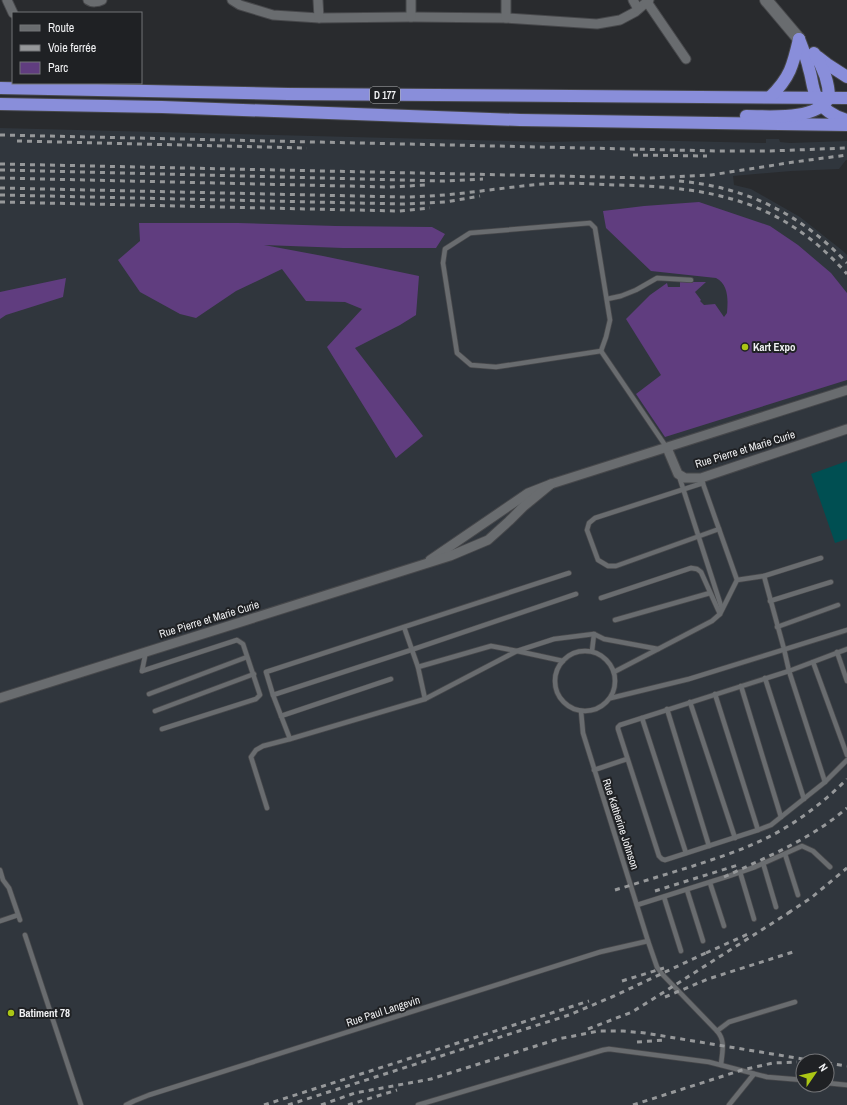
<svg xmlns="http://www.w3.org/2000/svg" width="847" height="1105" font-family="'Archivo Narrow',sans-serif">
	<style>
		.built { fill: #30363d; fill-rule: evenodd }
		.green { fill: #603d7f }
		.water { fill: #004f52 }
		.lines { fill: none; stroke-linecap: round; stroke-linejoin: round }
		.service-casing { stroke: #47484b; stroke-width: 6 }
		.minor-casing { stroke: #47484b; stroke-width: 11 }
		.tertiary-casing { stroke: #47484b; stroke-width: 14 }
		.trunk-casing { stroke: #47484b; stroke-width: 14 }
		.service { stroke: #696c6f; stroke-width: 4.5 }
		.minor { stroke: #696c6f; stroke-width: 9 }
		.tertiary { stroke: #696c6f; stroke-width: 12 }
		.trunk { stroke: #898eda; stroke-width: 12 }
		.rail { stroke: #96989a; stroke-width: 3; stroke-dasharray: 5 5; stroke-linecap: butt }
		.poi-dot { fill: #abc615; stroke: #1f2124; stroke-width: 1.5 }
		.labels { text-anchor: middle; stroke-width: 4; stroke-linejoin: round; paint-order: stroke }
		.shield { fill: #1f2124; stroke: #b1b3b5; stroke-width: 1 }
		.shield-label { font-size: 10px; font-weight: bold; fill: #f0f1f3 }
		.poi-label { font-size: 11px; font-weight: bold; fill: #f0f1f3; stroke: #1f2124; text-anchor: start }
		.street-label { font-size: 11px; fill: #f0f1f3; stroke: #1f2124 }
	</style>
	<rect width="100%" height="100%" fill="#292b2e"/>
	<!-- built -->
	<path class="built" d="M0 128 545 142 638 140 766 143V139H779L780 142 790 143 847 141V160H846L839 169 791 171 733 176 734 185 751 189 800 217 843 251 847 255V1105H0ZM803 1061H827V1085H803Z"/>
	<!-- green -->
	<g class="green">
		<path d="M699 202 770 226 798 245 831 273 847 293V380L665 437 636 394 661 375 626 319 650 295 667 283 668 287H680V282H706L695 292 701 300 700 301 704 305 715 304 724 317 727 313C728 300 729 285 716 278L651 271 606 228 603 211 644 206Z"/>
		<path d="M139 223H238L336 226 432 227 445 234 436 248H343L264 245 323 256 419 276 416 315 400 325 355 348 423 436 396 458 327 347 362 309 345 302 306 301 282 269 236 291 196 318 180 314 140 292 118 260 140 241Z"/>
		<path d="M66 278 63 297 6 315 0 319V292Z"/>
	</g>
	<!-- water -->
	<path class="water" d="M847 461V539L835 543 811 474Z"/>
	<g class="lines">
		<defs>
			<g id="service">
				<path d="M590 223 595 228 610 320 606 337 601 351 496 367 471 365 457 353 443 263 445 249 470 233Z"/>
				<path d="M607 299 621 296 636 290 657 278 691 280"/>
				<path d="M601 351 667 448"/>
				<path d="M679 476 722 609"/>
				<path d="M703 483 595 518 589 523 587 530 598 560 608 566H616L719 529"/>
				<path d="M764 576 784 649 789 671 825 782"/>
				<path d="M737 580 764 576 821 558"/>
				<path d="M601 598 691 568 697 569 701 572 720 614"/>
				<path d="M770 601 831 582"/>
				<path d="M615 620 710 593"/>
				<path d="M404 627 418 667 425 699"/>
				<path d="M777 627 838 605"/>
				<path d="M847 649 789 671 620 725 618 727V729L659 856 662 859 665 860 758 830 771 825 781 817 825 782 847 760"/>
				<circle cx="585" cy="681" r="30"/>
				<path d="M592 651 594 634"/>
				<path d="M837 652 847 681"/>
				<path d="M813 662 847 755"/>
				<path d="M418 667 491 646 517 651 554 639 594 634 604 639 658 649"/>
				<path d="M142 671 237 640 243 644 260 695 256 699 162 729"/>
				<path d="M142 671 146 651"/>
				<path d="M614 672 712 621 720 614 737 580 702 481"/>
				<path d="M765 678 804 799"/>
				<path d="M741 686 781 817"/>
				<path d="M149 694 247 657"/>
				<path d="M715 694 758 830"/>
				<path d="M273 695 411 650 576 594"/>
				<path d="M611 698 689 679 847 630"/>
				<path d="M690 702 735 838"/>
				<path d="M667 709 709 846"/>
				<path d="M155 711 254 674"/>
				<path d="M581 711 583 733 648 941 657 967 662 974 717 1031 729 1022 795 1002"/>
				<path d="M281 716 391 679"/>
				<path d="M642 718 686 853"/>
				<path d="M290 739 273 695 266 672 569 573"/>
				<path d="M594 770 627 759"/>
				<path d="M267 808 251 757 256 750 263 746 290 739 425 699 517 651 563 661"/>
				<path d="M785 854 798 895"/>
				<path d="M763 863 776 907"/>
				<path d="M0 870 3 880 9 888 20 920"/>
				<path d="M740 872 754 919"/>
				<path d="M710 883 724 926"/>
				<path d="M687 890 703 941"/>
				<path d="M664 897 681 951"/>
				<path d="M637 905 729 876 755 867 802 846 813 851 830 867"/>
				<path d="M0 921 18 915"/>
				<path d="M25 935 81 1105"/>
				<path d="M717 1031C726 1041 722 1052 721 1065"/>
				<path d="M827 1083 847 1085"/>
				<path d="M126 1105 134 1101 149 1095 600 952 648 941"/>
				<path d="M418 1105 603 1050 609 1049 709 1062 767 1077 803 1080"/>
				<path d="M729 1105 754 1074"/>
			</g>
			<g id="minor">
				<path d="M7 0 13 13"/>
				<path d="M88 0C92 3 98 2 102 0"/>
				<path d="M232 0 240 5 273 15 319 18 411 17 506 18 597 24 620 20 635 12 649 0"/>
				<path d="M318 0 319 18"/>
				<path d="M633 0 638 9"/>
				<path d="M647 2 686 59"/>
				<path d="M411 17V0"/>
				<path d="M506 18V0"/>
				<path d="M667 448 678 474 685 478H701L847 429"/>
				<path d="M430 560 528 493 551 484 847 390"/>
				<path d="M0 698 450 556 488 540 509 521 523 507 551 484"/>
			</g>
			<path id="tertiary" d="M766 0 799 39"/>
			<g id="trunk">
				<path d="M799 39C803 49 807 59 809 69 812 78 812 87 816 96 821 109 835 117 847 120"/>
				<path d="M818 57 827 64 847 77"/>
				<path d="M0 88 288 94 847 98"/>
				<path d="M770 97C790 78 793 65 799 39"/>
				<path d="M0 104 162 107 520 120 847 125"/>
				<path d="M746 116C770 116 815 121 829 98 829 81 823 67 814 53"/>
			</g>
		</defs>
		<!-- service casing -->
		<use href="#service" class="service-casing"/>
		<!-- minor casing -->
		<use href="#minor" class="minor-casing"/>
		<!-- tertiary casing -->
		<use href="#tertiary" class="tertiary-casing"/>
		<!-- trunk casing -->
		<use href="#trunk" class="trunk-casing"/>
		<!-- service -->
		<use href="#service" class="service"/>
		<!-- minor -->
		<use href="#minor" class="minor"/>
		<!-- tertiary -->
		<use href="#tertiary" class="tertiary"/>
		<!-- trunk -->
		<use href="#trunk" class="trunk"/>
		<!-- rail -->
		<g class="rail">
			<path d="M0 135 719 151H770L847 148"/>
			<path d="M17 141 307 148"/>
			<path d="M633 155 707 156"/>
			<path d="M0 164 648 178 711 175 794 162 847 155"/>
			<path d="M0 170 444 181 483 179"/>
			<path d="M0 178 388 187 427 185"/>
			<path d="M679 181C746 187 801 214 847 263"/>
			<path d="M0 188 402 197C449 197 496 188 543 184 567 182 592 184 616 185 710 187 781 199 847 274"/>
			<path d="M0 195 404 204 446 202 480 196"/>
			<path d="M0 202 399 211 430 208"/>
			<path d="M724 877C767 857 811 839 847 808"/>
			<path d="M615 890C641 882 667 874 693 866 714 859 736 852 756 843 790 828 821 805 847 779"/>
			<path d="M655 891 738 865"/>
			<path d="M788 913 811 898 847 868"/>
			<path d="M706 953 748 934"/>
			<path d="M622 981 664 968"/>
			<path d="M665 997 708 979 793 952"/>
			<path d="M588 1029 632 1012 653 999 793 910"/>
			<path d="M637 1042 665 1040"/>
			<path d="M827 1063 847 1066"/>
			<path d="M264 1105 589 1001"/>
			<path d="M288 1105 569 1015 614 996 710 951"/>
			<path d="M321 1105 355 1093 431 1079 558 1039 599 1031H623L645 1033 815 1061"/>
			<path d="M348 1105 397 1090"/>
			<path d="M633 1105 742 1070 773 1063 797 1062"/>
		</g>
	</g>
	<!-- markers -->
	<g class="poi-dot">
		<circle cx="745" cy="347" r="4"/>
		<circle cx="11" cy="1013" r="4"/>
	</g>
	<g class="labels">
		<!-- shield labels -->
		<rect class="shield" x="370" y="87" width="30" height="16" rx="3"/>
		<g class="shield-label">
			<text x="385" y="99">D 177</text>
		</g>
		<!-- poi labels -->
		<g class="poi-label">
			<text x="753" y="351">Kart Expo</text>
			<text x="19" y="1017">Batiment 78</text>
		</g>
		<!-- street labels -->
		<g class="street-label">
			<text transform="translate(745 449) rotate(-17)" y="4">Rue Pierre et Marie Curie</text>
			<text transform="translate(209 619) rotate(-17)" y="4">Rue Pierre et Marie Curie</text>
			<text transform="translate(621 824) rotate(72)" y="4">Rue Katherine Johnson</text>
			<text transform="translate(383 1011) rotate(-18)" y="4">Rue Paul Langevin</text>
		</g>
	</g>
	<!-- legend -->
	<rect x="12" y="12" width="130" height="72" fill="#1f2124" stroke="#737477"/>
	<rect x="20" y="25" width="20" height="6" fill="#696c6f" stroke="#737477"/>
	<text x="48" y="32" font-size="12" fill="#f0f1f3">Route</text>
	<rect x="20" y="45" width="20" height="6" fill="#96989a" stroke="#737477"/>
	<text x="48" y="52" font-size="12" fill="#f0f1f3">Voie ferrée</text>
	<rect x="20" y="62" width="20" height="12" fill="#603d7f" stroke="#737477"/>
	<text x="48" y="72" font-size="12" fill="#f0f1f3">Parc</text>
	<!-- north arrow -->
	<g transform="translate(815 1073) rotate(56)"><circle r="19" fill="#1f2124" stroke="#737477"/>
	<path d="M0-3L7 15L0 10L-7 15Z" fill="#abc615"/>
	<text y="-6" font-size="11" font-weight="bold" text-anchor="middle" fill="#f0f1f3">N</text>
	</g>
</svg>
